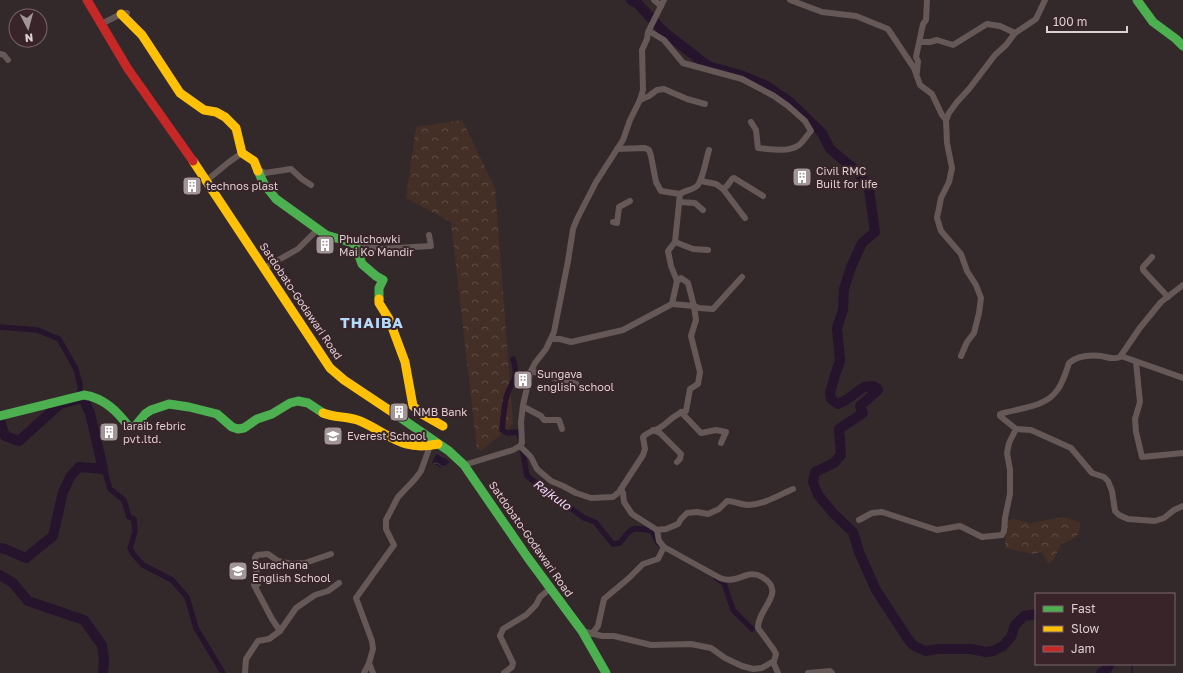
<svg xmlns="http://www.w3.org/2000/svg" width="1183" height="673" font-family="'Golos Text',sans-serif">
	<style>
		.forest { fill: url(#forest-crowns) }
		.water { fill: url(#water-waves) }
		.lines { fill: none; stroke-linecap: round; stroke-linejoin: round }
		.stream { stroke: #26142d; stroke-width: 1.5 }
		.canal { stroke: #26142d; stroke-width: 5.5 }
		.river { stroke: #26142d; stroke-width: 10 }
		.street { stroke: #655857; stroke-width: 6 }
		.fast { stroke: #4caf50; stroke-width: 9 }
		.slow { stroke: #ffc107; stroke-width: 9 }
		.jam { stroke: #c62828; stroke-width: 9 }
		.labels { text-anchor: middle; stroke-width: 4; stroke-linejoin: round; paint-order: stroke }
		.poi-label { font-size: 11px; fill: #ddcfd2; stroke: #382429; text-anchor: start }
		.street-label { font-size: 11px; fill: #ddcfd2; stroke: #382429 }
		.water-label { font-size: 12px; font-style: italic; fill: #f0d9fb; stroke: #382429 }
		.district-label { font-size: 15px; font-weight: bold; letter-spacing: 1px; fill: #b3dafa; stroke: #382429 }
	</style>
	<defs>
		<pattern id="forest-crowns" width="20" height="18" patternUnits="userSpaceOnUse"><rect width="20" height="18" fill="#432f25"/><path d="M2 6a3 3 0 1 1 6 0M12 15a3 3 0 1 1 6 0" fill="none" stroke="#5e4c44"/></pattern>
		<pattern id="water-waves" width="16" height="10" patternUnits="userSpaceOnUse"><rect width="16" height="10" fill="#26142d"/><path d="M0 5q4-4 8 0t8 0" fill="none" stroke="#45354b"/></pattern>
	</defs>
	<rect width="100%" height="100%" fill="#33292b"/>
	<!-- forest -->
	<g class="forest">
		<path d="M462 120 495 188 513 424 482 450 477 449 451 222 406 198 416 127Z"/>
		<path d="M1063 517 1080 522C1081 537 1074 539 1061 544L1054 559 1049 564 1042 552 1033 554 1005 548 1006 520 1015 519 1030 523Z"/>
	</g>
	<!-- water -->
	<path class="water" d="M437 452 450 462 442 468 432 463Z"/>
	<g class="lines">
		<!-- stream -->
		<path class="stream" d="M1132 673V664"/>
		<!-- canal -->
		<g class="canal">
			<path d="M0 327 37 330 59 339 76 369 80 385V391"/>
			<path d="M513 359C520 380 511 380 506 398 504 408 503 420 502 430L507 433 519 432 520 437"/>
			<path d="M82 401 89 416 110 489 124 500 129 517 134 519 135 532 130 548 133 554 143 565 172 580 187 597 196 628 223 673"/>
			<path d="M522 447 527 476 584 518 595 522 613 544 620 543C632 526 632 527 652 531L658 543"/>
			<path d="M716 578 724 583 733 610 752 629"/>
		</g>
		<!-- river -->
		<g class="river">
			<path d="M631 0 638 4 664 32 708 66 740 75 765 85 790 102 822 133 830 149 858 172 869 189 875 232 862 243 851 267 844 289 843 310 837 328 840 361 835 375 830 393 831 399 838 404 846 400 864 387 873 386 877 388 878 390 860 406 863 413 839 429 841 455 834 463 815 472 813 482 818 495 833 513 853 532 859 552 876 590 908 639 914 646 926 651 938 649H971L986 652 993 651 1003 646 1011 637 1015 625 1024 616 1036 614"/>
			<path d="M0 421 5 436 19 441 60 404 83 398 90 413 103 469 79 467 70 477 63 492 53 536 26 558 5 549 0 548"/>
			<path d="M0 575 13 583 28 601 84 620 102 645 104 660 103 673"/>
			<path d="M1101 673 1107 669 1110 664"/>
		</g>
		<!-- street -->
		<g class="street">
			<path d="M654 0 661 6"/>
			<path d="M790 0 822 12 856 16 888 29 914 68 920 85 932 94 942 115 946 120"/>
			<path d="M101 24 121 14 127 13"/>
			<path d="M649 31 664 40 683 63 742 79 774 96 788 106 805 121 811 131C807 135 803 142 799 145 787 153 771 149 758 148L756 130 751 122"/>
			<path d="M920 42H930L937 40 953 45 987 24 1000 26 1015 33"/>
			<path d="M0 54 4 55 8 60"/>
			<path d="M917 72 918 61 916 57 923 24 926 20 927 0"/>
			<path d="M640 100 649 96 657 90 664 89 687 99 705 104"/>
			<path d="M257 169 265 173 291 169 302 179 311 185"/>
			<path d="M206 181 229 162 242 153"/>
			<path d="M701 181 716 184 723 189 745 218"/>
			<path d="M723 189 727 186 732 179 734 178 763 196"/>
			<path d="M680 194C685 190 693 190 697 186 703 180 706 159 709 150"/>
			<path d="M679 202 695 203 703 210"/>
			<path d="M613 222 617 223 619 207 630 201"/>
			<path d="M675 242 693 249 708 250"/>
			<path d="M356 247 370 246 380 249 431 246 429 235"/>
			<path d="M1152 257 1143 267V270L1168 297"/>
			<path d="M264 268 298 249 317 230"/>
			<path d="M672 304 694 306 699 308 713 309 742 277"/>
			<path d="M552 339H560L571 342 623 330 672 304 677 281 671 266 668 251 675 242 680 194 661 191 656 182 651 156 649 150 645 148 617 149"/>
			<path d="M961 356 967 342 974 333 979 313 981 298 976 285 967 271 961 254 941 231 937 218 941 198 949 182 952 168 947 143 946 120 949 113 957 102 969 89 995 55 1006 45 1015 33 1036 19 1045 0"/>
			<path d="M1121 356 1183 378"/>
			<path d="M1136 362 1140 402 1135 419 1136 432 1142 457 1183 453"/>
			<path d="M531 371 576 384"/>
			<path d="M524 407 541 416 544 420H559L562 429"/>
			<path d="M681 412 701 433 716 430 726 432 721 443"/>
			<path d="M1016 429 1031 430 1071 448 1092 473 1104 477 1108 481 1112 491 1115 511 1119 515 1128 519 1155 521 1164 518 1174 510 1183 506"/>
			<path d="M653 430 660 433 681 454 680 459 677 462"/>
			<path d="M520 446 531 457 537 469 551 481 563 486 576 493 591 498 613 497 619 492 643 455 645 449 643 437C648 431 655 431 661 427 669 422 675 413 686 411L690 389 698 384 700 372 691 336 696 320 694 306 688 283 681 278 677 281"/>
			<path d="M464 465 513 450 520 446 522 443 521 422 523 405 531 371 535 363 546 349 554 332 568 261 573 229 577 219 596 182 623 140 630 120 640 100 643 90 642 50 647 39 648 32 664 0"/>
			<path d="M621 489 623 493 624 502 632 514 657 530 666 529 678 524 681 519 687 513 697 512 708 514 719 509 727 501C735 501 741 505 749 505 765 504 779 495 793 489"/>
			<path d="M859 520 872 513 882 512 937 530 960 526 982 537 1002 535 1004 531 1005 518 1010 494V470L1007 453 1009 443 1016 429 1000 416V414C1019 408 1046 408 1058 389 1063 382 1066 372 1069 363 1077 356 1091 355 1101 356 1107 357 1113 360 1120 357L1139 329 1161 302 1183 285"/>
			<path d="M280 631 272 619 254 585 258 584 255 558 257 555 268 554 278 561 292 564 305 563 331 554"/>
			<path d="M582 631 602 636H614L651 645 691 644 711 648 725 658 742 666 753 669 762 668 774 661 776 654 774 650 758 628C757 609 788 592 762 577 747 568 738 585 720 578L664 547 659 541 657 530"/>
			<path d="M591 634 595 630 598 626 604 599 629 578 643 564 658 559 664 547"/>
			<path d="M772 663 774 664 778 673"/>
			<path d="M245 673 246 659 258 641 269 639 280 631 296 608 315 595 328 591 339 583"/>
			<path d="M364 673 369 663"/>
			<path d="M373 673 369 663 373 649 372 641 356 598 394 545 386 529V520L398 497 415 479 421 471 430 446"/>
			<path d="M504 673 512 667 513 663 500 636 503 629 526 615 536 605 540 597 551 588"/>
			<path d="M808 673 830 671 832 673"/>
		</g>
		<!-- fast -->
		<g class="fast">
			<path d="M1137 0 1153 22 1176 39 1183 46"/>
			<path d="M258 171 264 184 276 199 326 235 353 243 356 247 362 264 376 276 383 280 379 288V299"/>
			<path d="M0 416 84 395C104 398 117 411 129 427L136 425 145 414 151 410 169 404 189 407 217 414 232 427 238 429 244 428 257 419 272 414 290 403 298 401 308 403 323 413"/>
			<path d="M398 416 449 451 464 465 528 558 582 631 606 673"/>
		</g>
		<!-- slow -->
		<g class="slow">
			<path d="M121 14 142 35 180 93 204 110 216 112 225 117 236 128 242 153 254 161 258 171"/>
			<path d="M193 161 330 368 344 380 398 416"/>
			<path d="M379 299V303L389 319 405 362 413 406 422 414 443 426"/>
			<path d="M323 413C335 418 348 416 360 421 390 434 401 452 438 444"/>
		</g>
		<!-- jam -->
		<path class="jam" d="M87 0 128 69 193 161"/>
	</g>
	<!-- icons -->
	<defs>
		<symbol id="building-square" viewBox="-11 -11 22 22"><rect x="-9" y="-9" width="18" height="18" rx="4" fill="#a29598" stroke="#382429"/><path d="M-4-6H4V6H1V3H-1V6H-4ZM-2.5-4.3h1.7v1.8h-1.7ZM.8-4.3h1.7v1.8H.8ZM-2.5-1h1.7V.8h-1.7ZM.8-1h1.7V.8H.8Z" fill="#fff"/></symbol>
		<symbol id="school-square" viewBox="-11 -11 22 22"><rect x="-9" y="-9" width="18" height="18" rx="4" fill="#a29598" stroke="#382429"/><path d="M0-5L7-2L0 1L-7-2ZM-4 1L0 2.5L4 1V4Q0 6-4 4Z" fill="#fff"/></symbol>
	</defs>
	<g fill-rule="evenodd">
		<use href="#building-square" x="791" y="166" width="22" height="22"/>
		<use href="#building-square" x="181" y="175" width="22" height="22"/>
		<use href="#building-square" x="314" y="234" width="22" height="22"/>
		<use href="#building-square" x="512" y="369" width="22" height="22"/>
		<use href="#building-square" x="388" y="401" width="22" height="22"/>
		<use href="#building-square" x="98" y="421" width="22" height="22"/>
		<use href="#school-square" x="322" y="425" width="22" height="22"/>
		<use href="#school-square" x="227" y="560" width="22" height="22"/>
	</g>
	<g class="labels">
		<!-- poi labels -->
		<g class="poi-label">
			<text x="816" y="175">Civil RMC<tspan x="816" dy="13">Built for life</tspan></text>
			<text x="206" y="190">technos plast</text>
			<text x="339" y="243">Phulchowki<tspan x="339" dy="13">Mai Ko Mandir</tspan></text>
			<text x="537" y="378">Sungava<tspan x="537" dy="13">english school</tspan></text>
			<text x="413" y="416">NMB Bank</text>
			<text x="123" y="430">laraib febric<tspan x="123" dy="13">pvt.ltd.</tspan></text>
			<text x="347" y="440">Everest School</text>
			<text x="252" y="569">Surachana<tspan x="252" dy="13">English School</tspan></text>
		</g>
		<!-- street labels -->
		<g class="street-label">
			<text transform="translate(301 301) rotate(56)" y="4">Satdobato-Godawari Road</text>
			<text transform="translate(531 539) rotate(55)" y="4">Satdobato-Godawari Road</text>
		</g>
		<!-- water labels -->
		<g class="water-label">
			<text transform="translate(552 495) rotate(36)" y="4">Rajkulo</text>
		</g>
		<!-- district labels -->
		<g class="district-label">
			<text x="372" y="328">THAIBA</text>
		</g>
	</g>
	<!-- legend -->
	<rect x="1035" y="593" width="140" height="72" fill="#382429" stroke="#7a686d"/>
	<rect x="1043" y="606" width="20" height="6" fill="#4caf50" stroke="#7a686d"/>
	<text x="1071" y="613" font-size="12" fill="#ddcfd2">Fast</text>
	<rect x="1043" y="626" width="20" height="6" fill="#ffc107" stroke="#7a686d"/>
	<text x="1071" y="633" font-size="12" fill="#ddcfd2">Slow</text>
	<rect x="1043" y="646" width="20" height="6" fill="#c62828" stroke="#7a686d"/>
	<text x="1071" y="653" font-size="12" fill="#ddcfd2">Jam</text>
	<!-- north arrow -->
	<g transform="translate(28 28) rotate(174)"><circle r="19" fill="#382429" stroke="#7a686d"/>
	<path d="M0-3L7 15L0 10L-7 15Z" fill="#a29598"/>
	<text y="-6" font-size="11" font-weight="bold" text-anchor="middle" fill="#ddcfd2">N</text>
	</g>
	<!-- scale -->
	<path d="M1047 26v6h80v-6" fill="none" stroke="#ddcfd2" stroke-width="2"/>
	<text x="1053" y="26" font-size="12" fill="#ddcfd2" stroke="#382429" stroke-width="3" paint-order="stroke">100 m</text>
</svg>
